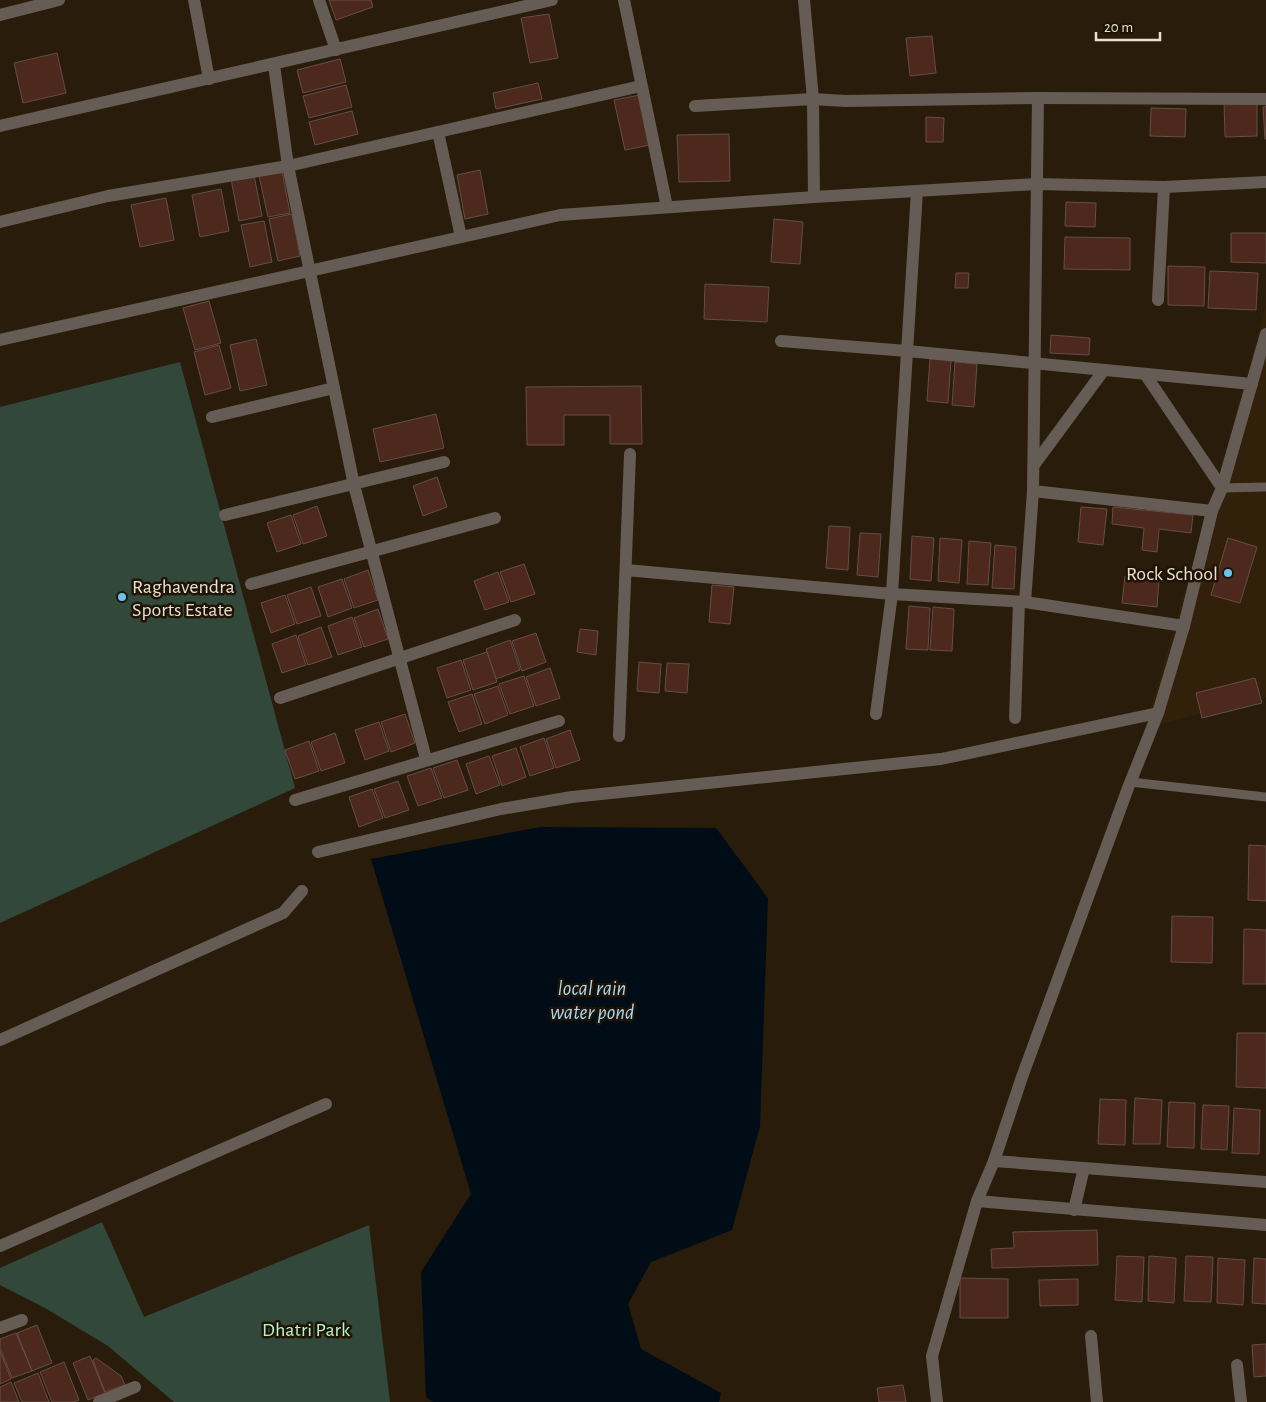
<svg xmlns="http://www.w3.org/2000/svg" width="1266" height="1402" font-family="'Alegreya Sans',sans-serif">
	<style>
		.built { fill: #32210a }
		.green { fill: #32483b }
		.water { fill: #000c16 }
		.building { fill: #4c281d; stroke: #654e46 }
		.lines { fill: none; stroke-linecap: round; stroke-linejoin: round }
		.service { stroke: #655d55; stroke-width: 9 }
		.minor { stroke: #655d55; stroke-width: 12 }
		.tertiary { stroke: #655d55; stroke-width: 12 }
		.poi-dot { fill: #69c4f1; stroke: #1f1303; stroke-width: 2 }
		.labels { text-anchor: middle; stroke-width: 5; stroke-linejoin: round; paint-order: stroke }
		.poi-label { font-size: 20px; fill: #e8e0d5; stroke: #1f1303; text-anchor: end }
		.park-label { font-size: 20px; fill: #b3f7cf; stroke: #1f1303 }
		.water-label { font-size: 21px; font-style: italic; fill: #a5d9f8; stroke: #1f1303 }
	</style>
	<rect width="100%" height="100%" fill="#291c0b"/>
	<!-- built -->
	<path class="built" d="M1266 307V697L1145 728 1208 512Z"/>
	<!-- green -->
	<g class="green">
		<path d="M180 362 295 788 0 923V407Z"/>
		<path d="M102 1222 144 1317 369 1225 390 1402H174L108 1346 45 1308 0 1285V1268Z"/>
	</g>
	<!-- water -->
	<path class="water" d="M540 827 716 828 768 898 760 1126 732 1230 651 1262 628 1304 641 1349 721 1393 719 1402H433L426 1397 421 1272 471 1194 371 859Z"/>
	<!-- building -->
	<g class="building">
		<path d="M329 0H371L373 7 336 20Z"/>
		<path d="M549 14 558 58 530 63 521 18Z"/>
		<path d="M932 36 936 73 910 76 906 38Z"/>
		<path d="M57 53 66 93 23 103 14 63Z"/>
		<path d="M340 59 346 82 303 93 297 70Z"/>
		<path d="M538 83 542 99 496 109 493 93Z"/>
		<path d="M346 85 352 107 309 118 303 96Z"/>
		<path d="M640 95 650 145 625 150 614 100Z"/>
		<path d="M1257 100V136L1225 137 1224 101Z"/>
		<path d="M1266 106V139H1265L1263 107Z"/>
		<path d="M1151 108 1186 109 1185 137 1150 136Z"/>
		<path d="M352 111 358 134 315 145 309 122Z"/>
		<path d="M926 117 944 118 943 142H926Z"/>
		<path d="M729 134 730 181 679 182 677 135Z"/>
		<path d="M480 170 488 214 465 219 457 175Z"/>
		<path d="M282 171 290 213 268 217 259 176Z"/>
		<path d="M254 175 262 216 239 221 231 179Z"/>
		<path d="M221 189 229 231 200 237 192 195Z"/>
		<path d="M166 198 174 240 140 247 131 205Z"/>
		<path d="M1066 202 1096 203 1095 227 1065 226Z"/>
		<path d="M292 214 300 256 278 261 269 219Z"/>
		<path d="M774 219 803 222 800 264 771 262Z"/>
		<path d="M264 221 272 262 250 267 241 225Z"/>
		<path d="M1231 233H1266V263L1231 262Z"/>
		<path d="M1065 237 1130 238V270L1064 269Z"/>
		<path d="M1168 266 1205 267 1204 306 1168 305Z"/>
		<path d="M1210 271 1258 273 1256 310 1208 308Z"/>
		<path d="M956 273H969L968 288H955Z"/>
		<path d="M705 284 769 287 767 322 704 319Z"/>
		<path d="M209 301 221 343 195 350 183 308Z"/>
		<path d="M1051 335 1090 338 1089 355 1050 353Z"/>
		<path d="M256 339 267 385 240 391 230 345Z"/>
		<path d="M219 345 231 388 205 395 194 352Z"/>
		<path d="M930 358 951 360 948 403 927 401Z"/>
		<path d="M955 362 977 364 974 407 952 405Z"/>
		<path d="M641 386 642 444H610V415H564V445H527L526 387Z"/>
		<path d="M436 414 444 448 380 462 373 429Z"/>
		<path d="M437 477 447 507 423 516 413 486Z"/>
		<path d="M317 506 327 536 303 544 293 515Z"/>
		<path d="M1081 507 1107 509 1103 545 1078 542Z"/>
		<path d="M1113 507 1193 515 1191 533 1159 529 1157 552 1142 550 1144 528 1112 524Z"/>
		<path d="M291 515 301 544 277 552 267 523Z"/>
		<path d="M829 526 850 527 848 570 826 568Z"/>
		<path d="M860 533 881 534 878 577 857 575Z"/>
		<path d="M912 536 934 538 931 581 910 579Z"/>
		<path d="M940 538 962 540 959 583 938 581Z"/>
		<path d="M1228 538 1257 547 1240 603 1211 595Z"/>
		<path d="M969 541 991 543 988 585 967 584Z"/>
		<path d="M995 545 1016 547 1014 589 992 588Z"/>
		<path d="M524 564 535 594 511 602 500 572Z"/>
		<path d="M368 570 378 600 354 608 344 579Z"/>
		<path d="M498 572 509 602 485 610 474 581Z"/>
		<path d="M1125 576 1159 580 1157 607 1122 603Z"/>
		<path d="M342 579 352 608 328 617 318 587Z"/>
		<path d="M712 585 734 587 730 624 709 622Z"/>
		<path d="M311 587 321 616 297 624 287 595Z"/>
		<path d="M285 595 295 624 271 633 261 603Z"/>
		<path d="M909 606 930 608 928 650 906 649Z"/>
		<path d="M933 607 954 609 952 651 930 650Z"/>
		<path d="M378 609 388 639 364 647 354 618Z"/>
		<path d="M352 617 362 647 338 655 328 626Z"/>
		<path d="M321 627 332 657 308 665 298 636Z"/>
		<path d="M580 629 598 631 596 655 577 652Z"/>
		<path d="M536 633 546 662 522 671 512 641Z"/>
		<path d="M296 635 306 665 282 673 272 644Z"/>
		<path d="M510 640 520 670 496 679 486 649Z"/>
		<path d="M487 652 497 682 473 690 463 660Z"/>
		<path d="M461 660 471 690 447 698 437 668Z"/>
		<path d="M639 662 661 664 659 693 637 691Z"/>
		<path d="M667 663 689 664 687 693 665 691Z"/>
		<path d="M550 668 560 698 536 706 526 677Z"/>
		<path d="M524 676 534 706 510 714 499 684Z"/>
		<path d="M1255 678 1262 703 1202 718 1196 693Z"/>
		<path d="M498 686 508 715 485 724 474 694Z"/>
		<path d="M472 694 482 724 459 732 448 702Z"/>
		<path d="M405 714 415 743 391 752 381 722Z"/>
		<path d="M379 722 389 751 365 760 355 730Z"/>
		<path d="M570 730 580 760 556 768 546 739Z"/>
		<path d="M335 733 345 763 321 771 311 742Z"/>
		<path d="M544 738 554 768 530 776 520 747Z"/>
		<path d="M309 741 319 771 295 779 285 750Z"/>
		<path d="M516 748 526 777 502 786 492 756Z"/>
		<path d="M489 756 500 785 476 794 466 764Z"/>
		<path d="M457 760 468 790 444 798 433 768Z"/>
		<path d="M431 768 442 798 418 806 407 776Z"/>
		<path d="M398 781 409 810 385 818 374 789Z"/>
		<path d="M372 789 383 818 359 827 349 797Z"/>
		<path d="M1249 845 1266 846V901L1248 900Z"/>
		<path d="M1172 916 1213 917 1212 963 1171 962Z"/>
		<path d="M1244 929 1266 930V984H1243Z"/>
		<path d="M1237 1033H1266V1088L1236 1087Z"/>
		<path d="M1135 1098 1162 1100 1160 1144H1133Z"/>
		<path d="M1100 1099 1126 1100 1125 1145 1098 1144Z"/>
		<path d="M1169 1102 1195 1103 1194 1148 1167 1147Z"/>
		<path d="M1203 1105 1229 1106 1227 1150 1201 1149Z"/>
		<path d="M1234 1108 1260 1110 1259 1154 1232 1153Z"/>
		<path d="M1097 1230 1098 1265 992 1268 991 1249 1014 1248 1013 1232Z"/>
		<path d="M1117 1256 1144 1257 1142 1302 1115 1300Z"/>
		<path d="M1149 1256 1176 1258 1174 1303 1148 1301Z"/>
		<path d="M1186 1256 1213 1257 1211 1302 1184 1301Z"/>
		<path d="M1218 1258 1245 1260 1243 1305 1217 1303Z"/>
		<path d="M1254 1258 1266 1259V1304L1252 1303Z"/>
		<path d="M960 1278 1008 1279V1318H960Z"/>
		<path d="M1078 1279V1305L1040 1306 1039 1280Z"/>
		<path d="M37 1325 52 1363 32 1371 17 1333Z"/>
		<path d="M16 1333 32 1371 12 1378 0 1348V1339Z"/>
		<path d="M1266 1344V1376L1254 1377 1252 1345Z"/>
		<path d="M0 1351 11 1379 0 1384Z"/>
		<path d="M90 1356 105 1393 88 1400 73 1363Z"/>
		<path d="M96 1358 121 1376 125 1385 105 1392 93 1360Z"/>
		<path d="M64 1362 79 1400 73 1402H52L40 1372Z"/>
		<path d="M38 1373 49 1402H22L14 1383Z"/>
		<path d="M11 1382 19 1402H0V1387Z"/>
		<path d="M903 1385 906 1402H879L877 1388Z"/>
	</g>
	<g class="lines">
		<!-- service -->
		<g class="service">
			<path d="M1222 488 1266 487"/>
			<path d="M1130 782 1266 797"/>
		</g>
		<!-- minor -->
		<g class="minor">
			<path d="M194 0 209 79"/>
			<path d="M319 0 336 50"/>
			<path d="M624 0 667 207"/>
			<path d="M804 0 813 99 845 101 1038 98 1266 99"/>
			<path d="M0 15 59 0"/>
			<path d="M274 65 288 166 354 485 426 759"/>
			<path d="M695 106 813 99 814 197"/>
			<path d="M0 126 552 0"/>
			<path d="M438 132 461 237"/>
			<path d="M0 222 108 196 288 166 641 86"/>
			<path d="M1158 300 1164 187"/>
			<path d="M0 340 560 215 814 197 1037 184 1164 187 1266 182"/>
			<path d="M781 341 907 351 1252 384"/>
			<path d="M1145 374 1222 488"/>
			<path d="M212 417 334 388"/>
			<path d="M1034 465 1104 370"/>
			<path d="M1033 491 1212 511"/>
			<path d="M225 515 444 462"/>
			<path d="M626 570 892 594 1025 602 1184 626"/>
			<path d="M251 584 495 518"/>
			<path d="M1025 602 1033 491 1038 98"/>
			<path d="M280 698 515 620"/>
			<path d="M876 714 892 594 917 191"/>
			<path d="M1015 718 1019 602"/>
			<path d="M619 736 630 454"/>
			<path d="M295 800 559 721"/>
			<path d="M318 852 501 809 572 797 941 759 1158 713"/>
			<path d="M0 1040 283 913 302 891"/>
			<path d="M994 1161 1266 1182"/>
			<path d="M977 1201 1266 1225"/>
			<path d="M1074 1210 1084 1168"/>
			<path d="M0 1246 326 1104"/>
			<path d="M0 1328 22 1320"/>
			<path d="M1091 1336 1097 1402"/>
			<path d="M1237 1365 1241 1402"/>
			<path d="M99 1402 135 1387"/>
		</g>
		<!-- tertiary -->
		<path class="tertiary" d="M937 1402 932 1356 977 1201 994 1161 1022 1077 1128 788 1158 713 1184 626 1212 511 1222 488 1266 334"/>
	</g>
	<!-- markers -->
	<g class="poi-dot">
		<circle cx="1228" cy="573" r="5"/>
		<circle cx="122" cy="597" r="5"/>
	</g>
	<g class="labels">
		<!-- poi labels -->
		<g class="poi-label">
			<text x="1218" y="580">Rock School</text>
			<text x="132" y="593" text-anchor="start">Raghavendra<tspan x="132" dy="23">Sports Estate</tspan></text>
		</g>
		<!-- park labels -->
		<g class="park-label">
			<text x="306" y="1336">Dhatri Park</text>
		</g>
		<!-- water labels -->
		<g class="water-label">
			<text x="592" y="995">local rain<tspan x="592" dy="24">water pond</tspan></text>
		</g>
	</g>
	<!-- scale -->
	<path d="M1096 32v8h64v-8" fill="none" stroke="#e8e0d5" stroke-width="2.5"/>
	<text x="1104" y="32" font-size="15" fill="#e8e0d5" stroke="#1f1303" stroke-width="4" paint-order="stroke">20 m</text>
</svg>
